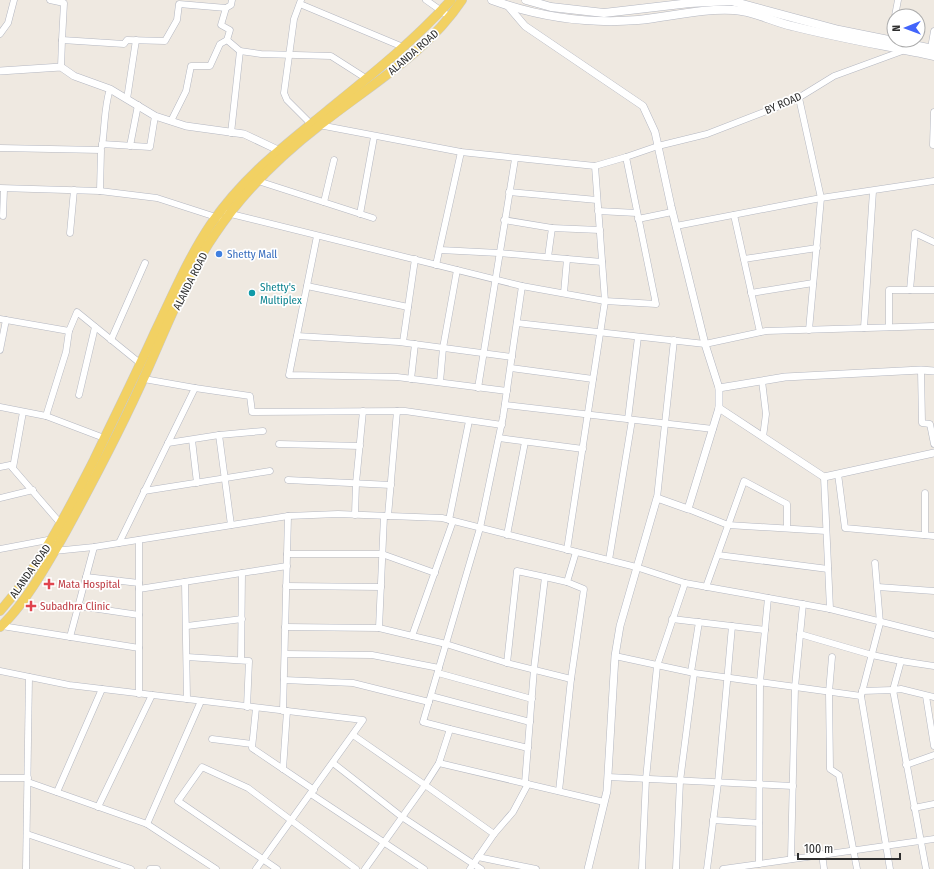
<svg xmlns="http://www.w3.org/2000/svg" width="934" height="869" font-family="'Fira Sans Condensed',sans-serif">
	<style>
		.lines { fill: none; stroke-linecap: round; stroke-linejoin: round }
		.minor-casing { stroke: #b4b7c1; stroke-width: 7 }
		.tertiary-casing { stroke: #b4b7c1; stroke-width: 8 }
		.secondary-casing { stroke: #b4b7c1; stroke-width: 9 }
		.primary-casing { stroke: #c9c9c9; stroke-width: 10 }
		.minor { stroke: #fff; stroke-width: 6 }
		.tertiary { stroke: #fff; stroke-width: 7 }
		.secondary { stroke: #fff; stroke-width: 8 }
		.primary { stroke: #f2d163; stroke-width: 9 }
		.shop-dot { fill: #3f7fe0; stroke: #fff; stroke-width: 1.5 }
		.culture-dot { fill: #0f9aa8; stroke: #fff; stroke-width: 1.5 }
		.health-dot { fill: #e0444e; stroke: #fff; stroke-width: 1.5 }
		.labels { text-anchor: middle; stroke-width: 3.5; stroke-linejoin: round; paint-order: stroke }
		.street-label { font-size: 11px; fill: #2e2e2e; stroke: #fff }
		.shop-label { font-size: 11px; fill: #366cbe; stroke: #fff; text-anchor: start }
		.culture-label { font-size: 11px; fill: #0d838f; stroke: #fff; text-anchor: start }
		.health-label { font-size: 11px; fill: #be3a42; stroke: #fff; text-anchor: start }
	</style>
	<rect width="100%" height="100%" fill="#efe9e1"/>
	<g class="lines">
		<defs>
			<g id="minor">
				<path d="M50 0 64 3 62 40"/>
				<path d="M301 0 294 19 284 93 287 100 311 124"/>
				<path d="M426 0 450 17"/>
				<path d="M300 4 403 47"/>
				<path d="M226 8 231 5 232 0"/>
				<path d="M895 16 898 0"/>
				<path d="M0 34 8 23 14 0"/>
				<path d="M891 40 894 25"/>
				<path d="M931 48 934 31"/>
				<path d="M61 67 62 40 124 44 127 40 165 41 177 20 179 4 226 8 221 25 230 30 227 40"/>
				<path d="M799 98 821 198 809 330"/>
				<path d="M127 99 136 40"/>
				<path d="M171 121 186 91 191 66H210L220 44 227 40 240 51 261 54 331 56 367 79"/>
				<path d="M319 125 461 152 595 166 605 301 567 550"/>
				<path d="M231 133 240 51"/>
				<path d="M102 144 150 147 155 116"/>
				<path d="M933 145 934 112"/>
				<path d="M102 146C105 128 104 107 110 89"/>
				<path d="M130 146 138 105"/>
				<path d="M0 148 101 150 100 191"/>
				<path d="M595 166 626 157"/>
				<path d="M258 181 373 218"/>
				<path d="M0 188 100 191 157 198 219 218"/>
				<path d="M509 192 597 200"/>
				<path d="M324 202 334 160"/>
				<path d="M598 211 637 213"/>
				<path d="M227 213 522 286"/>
				<path d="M360 214 374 137"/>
				<path d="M734 215 760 332"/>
				<path d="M3 216 4 189"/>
				<path d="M638 219 672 212"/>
				<path d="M504 220 552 228"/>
				<path d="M676 226 821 198 934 181"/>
				<path d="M70 233 74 190"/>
				<path d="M317 236 289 375 397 377 507 391"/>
				<path d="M440 250 499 253 602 262"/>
				<path d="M548 257 552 228 600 230"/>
				<path d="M744 259 817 248"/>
				<path d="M436 265 461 152"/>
				<path d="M307 286 408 307"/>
				<path d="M910 290 915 233 934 242"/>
				<path d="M564 293 567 259"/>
				<path d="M751 293 813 283"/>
				<path d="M0 319 69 331 77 312 141 364"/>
				<path d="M517 323 705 344 766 331 934 326"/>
				<path d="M889 327V290H934"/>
				<path d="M864 328 873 191"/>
				<path d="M297 336 399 342 512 357"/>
				<path d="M111 340 145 263"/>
				<path d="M403 342 415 259"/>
				<path d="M0 350 6 320"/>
				<path d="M511 368 593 379"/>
				<path d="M921 370 922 423 930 424 934 444"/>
				<path d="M411 379 415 344"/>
				<path d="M762 381 766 414 763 437"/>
				<path d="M440 382 443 348 457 270"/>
				<path d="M195 388 250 396 252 412 405 411 502 425"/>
				<path d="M478 388 515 159"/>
				<path d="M79 395 95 327"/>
				<path d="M505 405 713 429"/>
				<path d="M0 407 46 416 104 438"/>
				<path d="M46 416 66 352 69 331"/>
				<path d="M628 419 638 337"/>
				<path d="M219 435 263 431"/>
				<path d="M499 438 583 449"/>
				<path d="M192 440 197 483"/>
				<path d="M168 443 219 435 231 525"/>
				<path d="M279 444 360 446"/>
				<path d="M0 467 10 465 61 524"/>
				<path d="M13 468 23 412"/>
				<path d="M838 474 845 528 934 536"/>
				<path d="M824 477 830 609"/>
				<path d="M288 480 391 485"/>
				<path d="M144 491 270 471"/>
				<path d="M0 498 33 490"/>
				<path d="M657 498 674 340"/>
				<path d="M688 509 728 525 826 531"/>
				<path d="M355 515 356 483 363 411"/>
				<path d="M388 516 397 411"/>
				<path d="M449 520 469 421"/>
				<path d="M507 535 525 442"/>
				<path d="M925 535V493"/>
				<path d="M119 543 195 388 144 379"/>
				<path d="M0 549 53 539"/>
				<path d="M54 551 94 547 288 516 338 514 442 518 636 567 685 583"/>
				<path d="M287 554H382L435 573"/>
				<path d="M718 555 828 569"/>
				<path d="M609 560 632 420"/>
				<path d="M875 563 880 623 861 696 890 869"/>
				<path d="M86 577 139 583"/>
				<path d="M185 582 187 699"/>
				<path d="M286 586 381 587"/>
				<path d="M706 587 744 481 787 504V528"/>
				<path d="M878 587 934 591"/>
				<path d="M139 589 287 566"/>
				<path d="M78 606 139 615"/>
				<path d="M672 619 765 630"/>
				<path d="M2 626 139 648"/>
				<path d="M187 626 242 619"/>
				<path d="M285 627 379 628 446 644 507 663 571 679 559 791"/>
				<path d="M379 628 384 516"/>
				<path d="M800 634 872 655 901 661"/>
				<path d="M412 636 453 521"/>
				<path d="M70 637 94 547"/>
				<path d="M285 654 372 655 439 668"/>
				<path d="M615 656 694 673 861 696"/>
				<path d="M187 657 249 661 247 707"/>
				<path d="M832 657 829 692 830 769 839 775 857 869"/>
				<path d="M241 660 242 573"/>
				<path d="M507 663 517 571 545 577"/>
				<path d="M934 666 901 661 893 690 901 689 934 697"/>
				<path d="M0 671 69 685 363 720 256 869"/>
				<path d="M691 672 699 622"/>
				<path d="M438 673 532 699"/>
				<path d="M571 679 584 589 567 582 576 552"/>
				<path d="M284 680 353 683 429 702"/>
				<path d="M862 691 893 690 926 869"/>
				<path d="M139 694V540"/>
				<path d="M431 696 530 722"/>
				<path d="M926 696 934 746"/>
				<path d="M256 708 252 748 314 790"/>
				<path d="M283 711 288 516"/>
				<path d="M450 729 528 748"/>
				<path d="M353 735 425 785 365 869"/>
				<path d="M212 739 252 744"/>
				<path d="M333 763 402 817 481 869"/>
				<path d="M439 763 450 729 423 722 480 528 503 417 522 286 605 301 656 304 626 157 658 146 707 134 795 100 834 76 905 50"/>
				<path d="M906 765 934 755"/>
				<path d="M283 769 287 711"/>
				<path d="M608 777 793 786"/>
				<path d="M0 778H28"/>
				<path d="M28 782 147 824 216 869"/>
				<path d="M525 783 534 669 545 577 567 582"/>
				<path d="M57 792 102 689"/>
				<path d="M311 794 424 869"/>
				<path d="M98 807 152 695"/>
				<path d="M914 808 934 804"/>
				<path d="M713 820 759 823"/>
				<path d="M147 824 201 701"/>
				<path d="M27 834 131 869"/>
				<path d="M494 834 513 812 528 784"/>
				<path d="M822 854 824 869"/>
				<path d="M478 857 536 869"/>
				<path d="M791 859 795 687 803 604"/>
				<path d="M759 864 760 682 768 598"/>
				<path d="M26 869 29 677"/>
				<path d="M150 869H157"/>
				<path d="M277 869 178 801 202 767 248 788 356 869"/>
				<path d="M470 869 494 834 425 785 439 763 604 802"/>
				<path d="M642 869 646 779 657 666 685 583 830 609 934 635"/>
				<path d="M676 869 680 781 694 673"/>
				<path d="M707 869 718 783 732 626"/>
				<path d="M723 869 934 839"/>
			</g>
			<g id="tertiary">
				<path d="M508 6 525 26 643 106 655 132 671 206 705 344 719 388V408L688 509 657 498 620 626 615 656 607 791 588 869"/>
				<path d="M0 71 61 67 74 76 110 89 155 116 186 126 244 134 278 150"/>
				<path d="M719 388 785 377 921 370 934 371"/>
				<path d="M719 408 824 477 934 453"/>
			</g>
			<g id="secondary">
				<path d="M492 0C539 17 589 24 638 20 669 17 702 8 734 10 754 11 773 22 792 26 839 38 887 46 934 56"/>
				<path d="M526 0 551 7 604 13 690 3 731 1 839 30 934 49"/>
			</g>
			<g id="primary">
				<path d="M0 611C40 566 67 513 94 460 114 418 135 376 154 334 172 297 188 258 211 224 244 176 283 147 327 111 370 76 414 41 451 0"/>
				<path d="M0 627C24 606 49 561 65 533 94 480 122 427 146 373 167 326 186 276 215 234 243 192 280 156 320 125 370 85 426 54 462 0"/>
			</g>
		</defs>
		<!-- minor casing -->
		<use href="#minor" class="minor-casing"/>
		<!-- tertiary casing -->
		<use href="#tertiary" class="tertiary-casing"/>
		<!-- secondary casing -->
		<use href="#secondary" class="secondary-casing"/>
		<!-- primary casing -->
		<use href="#primary" class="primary-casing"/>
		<!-- minor -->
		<use href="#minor" class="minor"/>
		<!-- tertiary -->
		<use href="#tertiary" class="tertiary"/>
		<!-- secondary -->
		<use href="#secondary" class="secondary"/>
		<!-- primary -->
		<use href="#primary" class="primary"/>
	</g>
	<!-- markers -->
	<circle class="shop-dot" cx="219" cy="254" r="4"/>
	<circle class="culture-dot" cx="252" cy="293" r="4"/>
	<g class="health-dot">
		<path d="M47 578h4v4h4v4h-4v4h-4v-4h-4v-4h4z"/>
		<path d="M29 600h4v4h4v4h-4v4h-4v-4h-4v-4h4z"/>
	</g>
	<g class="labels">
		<!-- street labels -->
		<g class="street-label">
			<text transform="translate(413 52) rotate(-41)" y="4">ALANDA ROAD</text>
			<text transform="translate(783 103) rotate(-23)" y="4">BY ROAD</text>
			<text transform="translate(190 281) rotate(-63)" y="4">ALANDA ROAD</text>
			<text transform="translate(30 571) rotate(-55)" y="4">ALANDA ROAD</text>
		</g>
		<!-- shop labels -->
		<g class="shop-label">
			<text x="227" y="258">Shetty Mall</text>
		</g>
		<!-- culture labels -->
		<g class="culture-label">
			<text x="260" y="291">Shetty's<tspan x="260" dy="13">Multiplex</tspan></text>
		</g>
		<!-- health labels -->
		<g class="health-label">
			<text x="58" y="588">Mata Hospital</text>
			<text x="40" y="610">Subadhra Clinic</text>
		</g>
	</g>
	<!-- north arrow -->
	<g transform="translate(906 28) rotate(269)"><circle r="19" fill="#ffffff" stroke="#ababab"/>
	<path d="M0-3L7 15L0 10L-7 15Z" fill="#4264fb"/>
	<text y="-6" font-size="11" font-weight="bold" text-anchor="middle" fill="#2e2e2e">N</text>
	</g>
	<!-- scale -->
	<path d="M798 853v6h102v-6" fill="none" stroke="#2e2e2e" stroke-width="2"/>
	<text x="804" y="853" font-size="12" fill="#2e2e2e" stroke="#ffffff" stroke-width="3" paint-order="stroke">100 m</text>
</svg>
